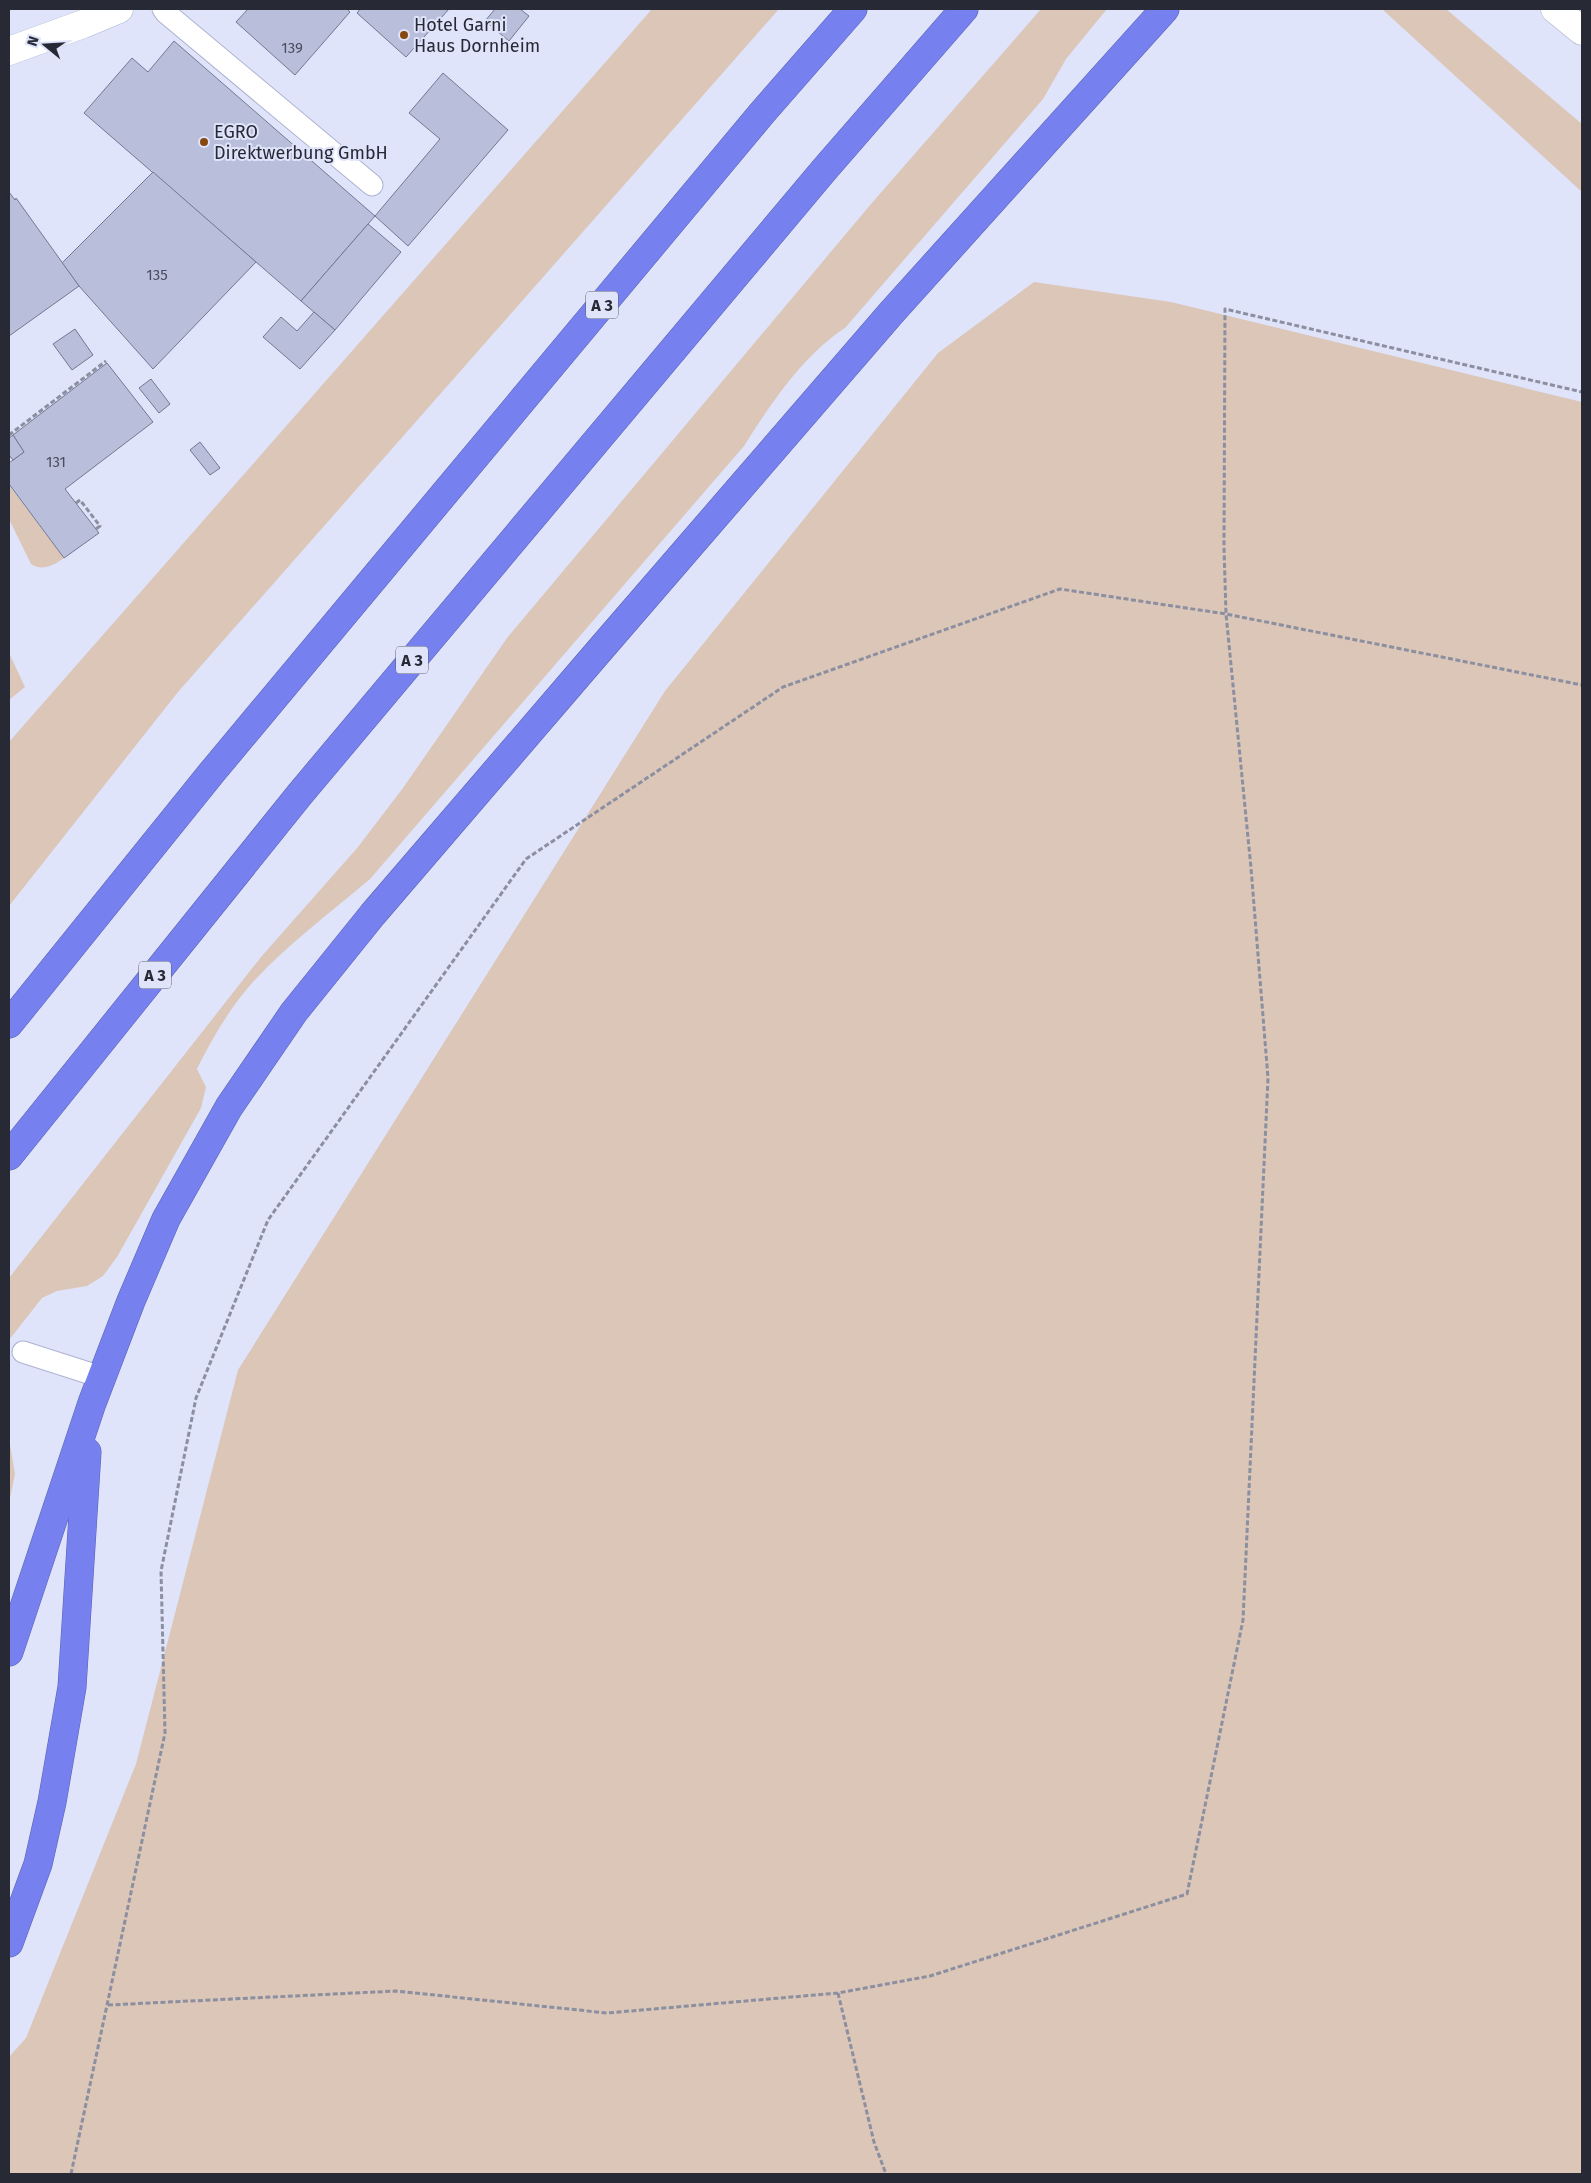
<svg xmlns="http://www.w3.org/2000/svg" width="1591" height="2183" font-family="'Fira Sans',sans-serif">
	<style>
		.green { fill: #dbc6b8 }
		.building { fill: #b9bedb; stroke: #737892 }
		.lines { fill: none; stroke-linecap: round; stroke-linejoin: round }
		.lane-casing { stroke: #aeb3cf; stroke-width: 23 }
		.street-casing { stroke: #aeb3cf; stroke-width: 29 }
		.secondary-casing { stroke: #aeb3cf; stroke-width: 29 }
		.highway-casing { stroke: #5a62ad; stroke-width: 29 }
		.path { stroke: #8b8fa0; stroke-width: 3; stroke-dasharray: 5 2.5; stroke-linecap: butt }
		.lane { stroke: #fff; stroke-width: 21 }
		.street { stroke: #fff; stroke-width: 28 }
		.secondary { stroke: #fff; stroke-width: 28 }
		.highway { stroke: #7680ee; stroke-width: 28 }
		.poi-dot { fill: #87480e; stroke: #dfe4fb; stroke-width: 2 }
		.labels { text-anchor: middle; stroke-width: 4; stroke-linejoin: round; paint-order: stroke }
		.number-label { font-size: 15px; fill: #4c4e5e }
		.shield { fill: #dfe4fb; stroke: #5e6170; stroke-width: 1 }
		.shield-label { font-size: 16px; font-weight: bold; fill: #272934 }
		.poi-label { font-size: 18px; fill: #272934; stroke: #dfe4fb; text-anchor: start }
	</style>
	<rect width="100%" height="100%" fill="#dfe4fb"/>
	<!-- green -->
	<g class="green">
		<path d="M652 9H779L178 692 9 906V742Z"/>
		<path d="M1041 9H1107L1066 59 1043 99 845 328C803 355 770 405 744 446L370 879C331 912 288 944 253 982 231 1006 211 1040 197 1069L206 1087 201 1108 117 1257 103 1276 87 1286 57 1291 42 1298 9 1340V1278L261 957 358 847 403 788 507 638 871 204Z"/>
		<path d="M1382 9H1446L1582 124V192Z"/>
		<path d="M1034 282 1171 302 1582 402V2174H9V2057L26 2038 136 1764 238 1370 665 691 938 353Z"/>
		<path d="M9 485 64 558C54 565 42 572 31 564L9 519Z"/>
		<path d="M9 653 25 687 9 700Z"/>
		<path d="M9 1439 15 1474 9 1503Z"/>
	</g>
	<!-- building -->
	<g class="building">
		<path d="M248 9H347L350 12 295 75 236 22Z"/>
		<path d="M360 9H449L406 57 357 13Z"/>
		<path d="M495 9H520L529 16 509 41 485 21Z"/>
		<path d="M174 41 375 216 301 301 84 113 132 58 148 72Z"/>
		<path d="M443 73 508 130 408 246 375 216 440 139 409 113Z"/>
		<path d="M153 172 256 262 153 369 79 286 62 263Z"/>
		<path d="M9 192 15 200 16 198 79 286 9 336Z"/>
		<path d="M368 224 401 252 335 330 301 301Z"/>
		<path d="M314 312 335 330 300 369 263 337 281 317 297 331Z"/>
		<path d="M75 329 93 355 72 370 53 344Z"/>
		<path d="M107 363 153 422 65 489 99 533 64 558 9 484V463L24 452 13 435Z"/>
		<path d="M151 379 170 404 159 413 139 388Z"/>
		<path d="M13 435 24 452 13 460 9 455V438Z"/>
		<path d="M200 442 220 468 210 475 190 450Z"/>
	</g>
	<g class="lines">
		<defs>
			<g id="lane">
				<path d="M163 9 166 13 372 185"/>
				<path d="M23 1352 101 1377"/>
			</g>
			<path id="street" d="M9 51 83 24 119 9"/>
			<path id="secondary" d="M1555 9 1582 31"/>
			<g id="highway">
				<path d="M9 1024 213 771 762 113 853 9"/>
				<path d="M9 1156 300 794 824 170 964 9"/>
				<path d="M9 1652 92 1403 131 1301 166 1219 229 1107 294 1012 373 914 599 651 892 312 1165 9"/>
				<path d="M9 1943 38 1864 52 1802 72 1687 87 1452"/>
			</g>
		</defs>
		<!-- lane casing -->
		<use href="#lane" class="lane-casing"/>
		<!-- street casing -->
		<use href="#street" class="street-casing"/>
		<!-- secondary casing -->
		<use href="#secondary" class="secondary-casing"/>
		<!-- highway casing -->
		<use href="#highway" class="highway-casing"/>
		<!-- path -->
		<g class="path">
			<path d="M9 435 106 361"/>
			<path d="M9 457 10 456"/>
			<path d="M76 503 80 500 100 526 96 529"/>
			<path d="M838 1993 874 2142 886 2174"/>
			<path d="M108 2005 396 1991 607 2013 838 1993 930 1976 1187 1894 1243 1620 1268 1078 1251 868 1226 614 1224 547 1225 309 1582 392"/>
			<path d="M71 2174 165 1733 161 1571 196 1398 268 1220 526 859 783 687 1060 589 1226 614 1582 685"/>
		</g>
		<!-- lane -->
		<use href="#lane" class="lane"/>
		<!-- street -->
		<use href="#street" class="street"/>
		<!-- secondary -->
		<use href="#secondary" class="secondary"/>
		<!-- highway -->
		<use href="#highway" class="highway"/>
	</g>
	<!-- markers -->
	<g class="poi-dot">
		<circle cx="404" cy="35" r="5"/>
		<circle cx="204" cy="142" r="5"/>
	</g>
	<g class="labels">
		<!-- number labels -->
		<g class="number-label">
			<text x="292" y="53">139</text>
			<text x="157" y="280">135</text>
			<text x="56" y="467">131</text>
		</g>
		<!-- shield labels -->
		<g class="shield">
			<rect x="586" y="291.5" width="32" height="27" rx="4"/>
			<rect x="396" y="646.5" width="32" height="27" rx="4"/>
			<rect x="139" y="961.5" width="32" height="27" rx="4"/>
		</g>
		<g class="shield-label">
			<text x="602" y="311">A 3</text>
			<text x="412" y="666">A 3</text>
			<text x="155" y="981">A 3</text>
		</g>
		<!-- poi labels -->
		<g class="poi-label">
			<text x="414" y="31">Hotel Garni<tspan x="414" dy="21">Haus Dornheim</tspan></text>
			<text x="214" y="138">EGRO<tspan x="214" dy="21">Direktwerbung GmbH</tspan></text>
		</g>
	</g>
	<!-- border -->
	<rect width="1591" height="2183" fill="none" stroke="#272934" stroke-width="20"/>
	<!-- north arrow -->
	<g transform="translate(45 45) rotate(288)" stroke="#dfe4fb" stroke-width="4" paint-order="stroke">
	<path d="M0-4L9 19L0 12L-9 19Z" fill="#272934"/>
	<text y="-8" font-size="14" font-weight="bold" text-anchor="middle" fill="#272934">N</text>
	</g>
</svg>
